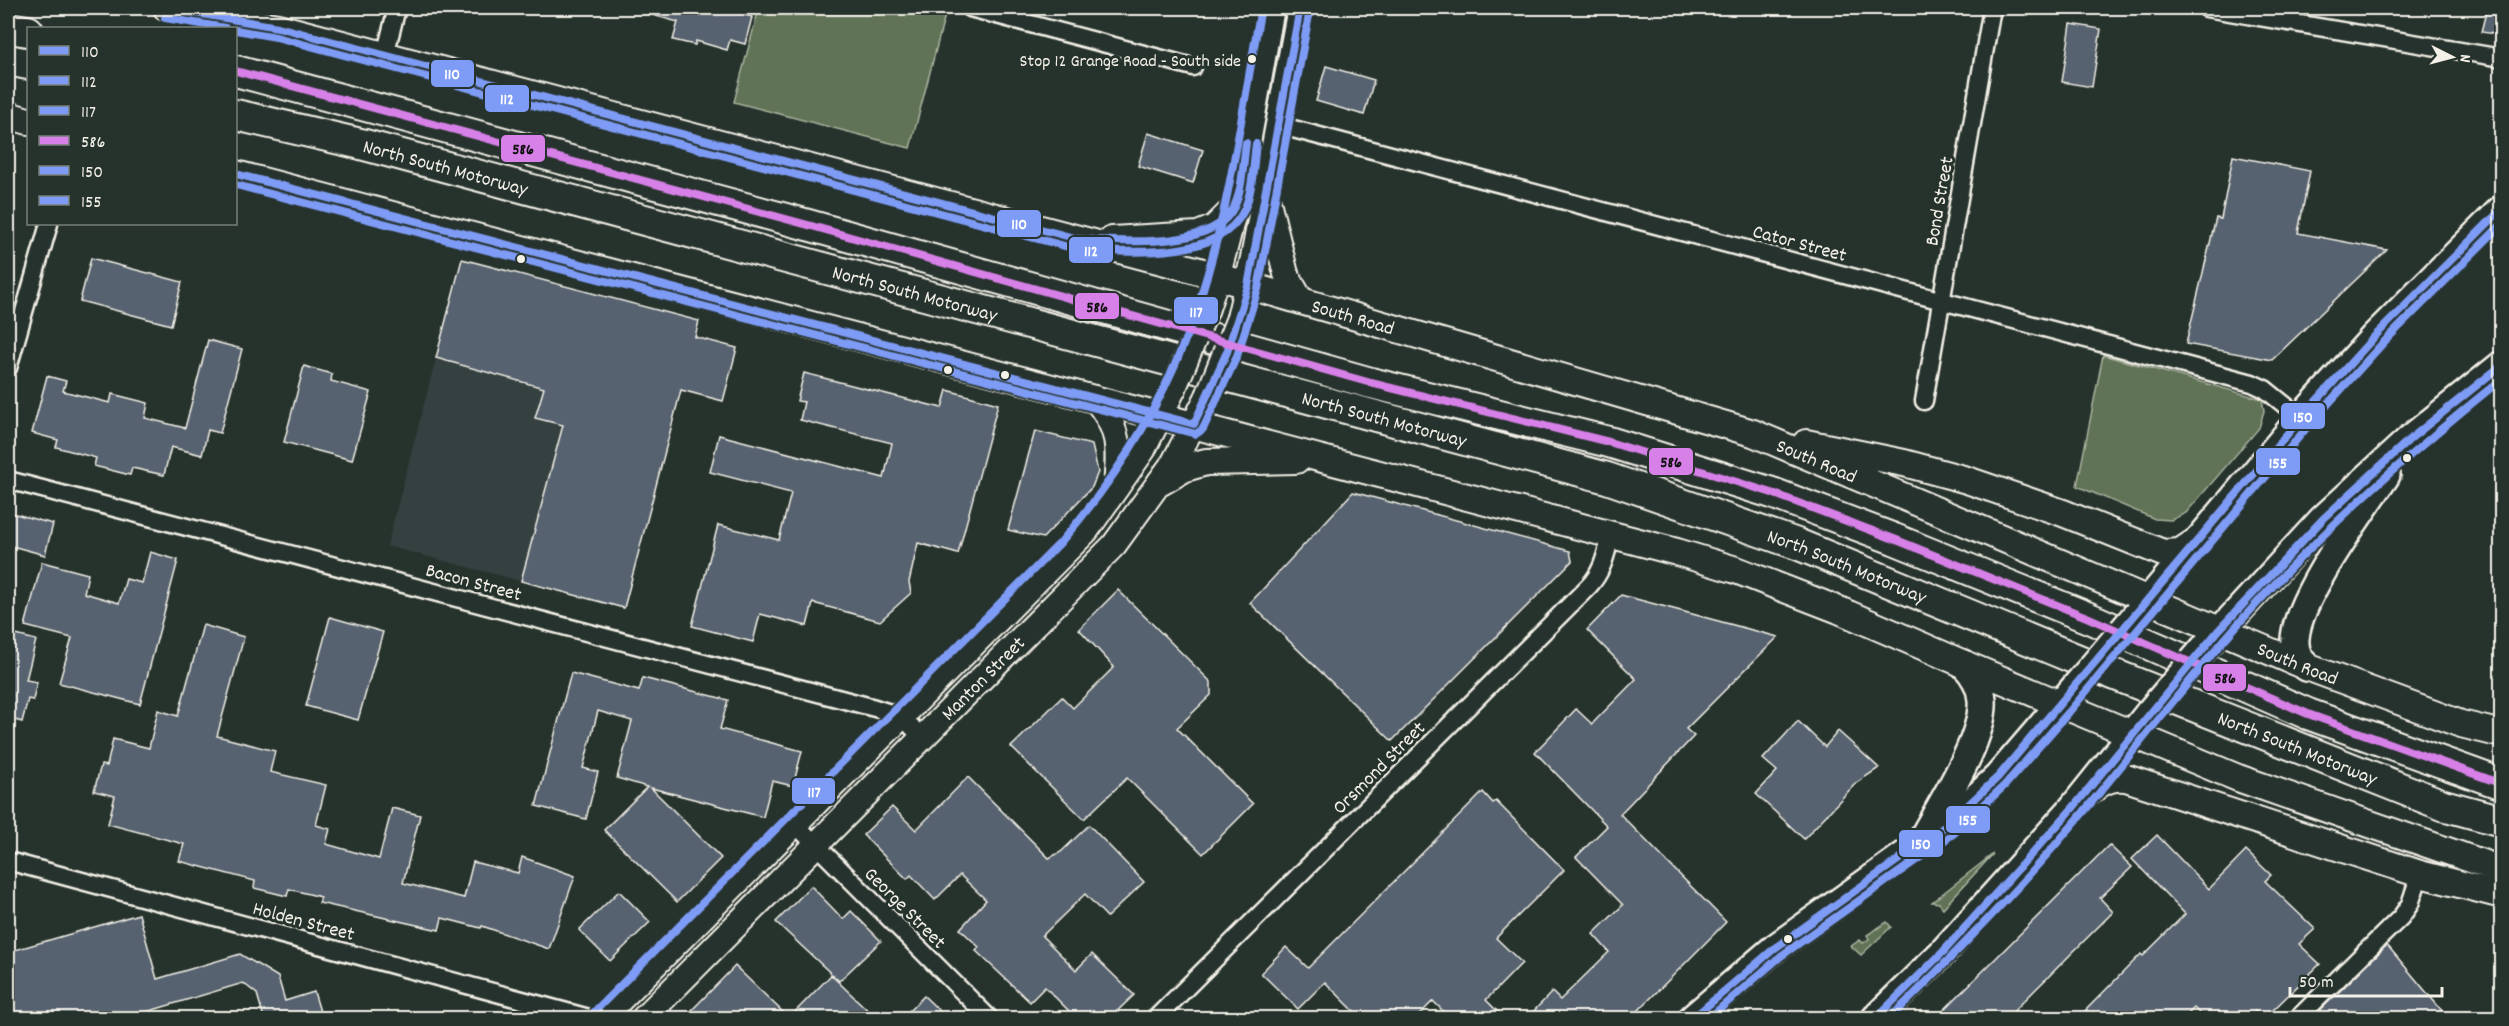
<svg xmlns="http://www.w3.org/2000/svg" width="2509" height="1026" font-family="Dekko,sans-serif">
	<style>
		.built { fill: #354141 }
		.green { fill: #607356; stroke: #aab29f; stroke-width: 1.5 }
		.building { fill: #57626f; stroke: #f4f1e8; stroke-width: 1.5 }
		.lines { fill: none; stroke-linecap: round; stroke-linejoin: round }
		.minor-casing { stroke: #f4f1e8; stroke-width: 21 }
		.secondary-casing { stroke: #f4f1e8; stroke-width: 28 }
		.primary-casing { stroke: #f4f1e8; stroke-width: 30 }
		.trunk-casing { stroke: #f4f1e8; stroke-width: 32 }
		.motorway-casing { stroke: #f4f1e8; stroke-width: 34 }
		.minor { stroke: #26332d; stroke-width: 16 }
		.secondary { stroke: #26332d; stroke-width: 24 }
		.primary { stroke: #26332d; stroke-width: 26 }
		.trunk { stroke: #26332d; stroke-width: 27 }
		.motorway { stroke: #26332d; stroke-width: 30 }
		.secondary-bridge-casing { stroke: #f4f1e8; stroke-width: 28; stroke-linecap: butt }
		.trunk-bridge-casing { stroke: #f4f1e8; stroke-width: 32; stroke-linecap: butt }
		.secondary-bridge { stroke: #26332d; stroke-width: 24 }
		.trunk-bridge { stroke: #26332d; stroke-width: 27 }
		.bus-1-casing { stroke: #26332d; stroke-width: 12 }
		.bus-2-casing { stroke: #26332d; stroke-width: 12 }
		.bus-3-casing { stroke: #26332d; stroke-width: 12 }
		.bus-4-casing { stroke: #26332d; stroke-width: 12 }
		.bus-5-casing { stroke: #26332d; stroke-width: 12 }
		.bus-6-casing { stroke: #26332d; stroke-width: 12 }
		.bus-1 { stroke: #7e9cf6; stroke-width: 8 }
		.bus-2 { stroke: #7e9cf6; stroke-width: 8 }
		.bus-3 { stroke: #7e9cf6; stroke-width: 8 }
		.bus-4 { stroke: #d781e8; stroke-width: 8 }
		.bus-5 { stroke: #7e9cf6; stroke-width: 8 }
		.bus-6 { stroke: #7e9cf6; stroke-width: 8 }
		.bus-dot { fill: #f4f1e8; stroke: #26332d; stroke-width: 2 }
		.labels { text-anchor: middle; stroke-width: 6; stroke-linejoin: round; paint-order: stroke }
		.bus-label { font-size: 18px; fill: #f4f1e8; stroke: #26332d; text-anchor: end }
		.street-label { font-size: 20px; fill: #f4f1e8; stroke: #26332d }
		.line-badge { stroke: #26332d; stroke-width: 2 }
		.badge-label { font-size: 16px; text-anchor: middle; font-weight: bold; fill: #fff }
		.pale-badge-label { font-size: 16px; text-anchor: middle; font-weight: bold; fill: #111 }
	</style>
	<rect width="100%" height="100%" fill="#26332d"/>
	<filter id="ink" filterUnits="userSpaceOnUse"><feTurbulence type="fractalNoise" baseFrequency=".0167" numOctaves="2"/><feDisplacementMap in="SourceGraphic" scale="12" xChannelSelector="R" yChannelSelector="G"/><feConvolveMatrix kernelMatrix="1 2 1 2 8 2 1 2 1" color-interpolation-filters="sRGB"/></filter>
	<g filter="url(#ink)">
		<!-- built -->
		<path class="built" d="M462 259 699 321 624 608 387 546Z"/>
		<!-- green -->
		<g class="green">
			<path d="M759 8H917L945 15 910 148 734 102Z"/>
			<path d="M2103 355 2262 399 2264 411 2259 428 2186 513 2171 520 2155 519 2077 486Z"/>
			<path d="M1993 854 1943 908 1939 903 1932 902Z"/>
			<path d="M1887 922 1891 927 1861 955 1851 946 1860 940 1863 943 1869 939 1867 935Z"/>
		</g>
		<!-- building -->
		<g class="building">
			<path d="M646 8H747L745 15 752 17 745 44 730 40 727 50 696 41 695 45 673 40 678 22 645 13Z"/>
			<path d="M2487 8H2502V35L2481 32Z"/>
			<path d="M2071 24 2101 29 2092 87 2062 82Z"/>
			<path d="M1326 66 1374 80 1364 115 1316 101Z"/>
			<path d="M1148 133 1203 150 1193 183 1138 166Z"/>
			<path d="M2233 156 2310 171 2298 233 2387 250 2272 360 2186 344 2216 218 2221 219Z"/>
			<path d="M91 258 182 282 171 325 80 301Z"/>
			<path d="M462 259 699 321 695 337 737 348 723 401 681 390 624 608 521 581 563 425 535 418 544 388 436 358Z"/>
			<path d="M208 340 242 349 220 433 208 430 202 455 171 447 164 475 132 468 130 475 94 466 96 458 56 447 58 440 32 433 47 376 66 381 63 391 110 403 112 394 148 403 145 418 185 428Z"/>
			<path d="M304 366 332 374 331 381 371 392 352 460 284 442Z"/>
			<path d="M804 373 942 408 947 390 998 404 958 554 918 543 909 582 911 593 880 621 813 603 807 626 760 614 753 642 692 626 718 525 779 540 791 493 710 472 719 435 884 478 892 443 800 420 804 402 797 401Z"/>
			<path d="M1035 431 1092 445 1098 472 1092 487 1043 538 1008 530Z"/>
			<path d="M1353 492 1570 551 1572 561 1392 741 1250 603Z"/>
			<path d="M8 512 53 524 45 555 8 545Z"/>
			<path d="M150 552 178 560 140 704 59 683 72 638 25 626 42 562 88 574 84 593 119 603 126 579 142 583Z"/>
			<path d="M1118 590 1211 682V695L1177 728 1253 804 1203 854 1127 778 1084 819 1011 747 1062 697 1073 708 1114 667 1079 629Z"/>
			<path d="M1621 595 1778 637 1686 729 1694 736 1620 814 1726 922 1631 1018H1527L1552 992 1560 1000 1609 952 1593 934 1623 905 1576 857 1607 826 1535 752 1576 709 1592 724 1636 679 1587 630Z"/>
			<path d="M330 617 383 632 358 720 306 706Z"/>
			<path d="M203 625 244 637 217 736 275 751 270 772 326 785 316 825 330 829 326 844 379 859 392 808 420 815 403 883 464 898 473 862 518 873 522 857 575 876 549 949 482 926 481 928 442 918 439 930 319 903 321 897 289 889 287 896 254 888 255 881 179 861 184 844 108 824 115 796 94 791 101 765 107 766 113 739 149 748 158 710 178 716Z"/>
			<path d="M8 633 36 640 26 680 37 682 33 700 28 699 22 722 8 718Z"/>
			<path d="M571 673 639 691 643 678 728 700 720 729 802 751 793 786 772 781 763 817 651 788 721 858 677 902 604 830 647 787 617 778 632 721 598 711 583 768 598 772 586 819 536 806Z"/>
			<path d="M1798 721 1825 747 1838 731 1879 768 1856 783 1804 839 1756 794 1777 771 1763 759Z"/>
			<path d="M968 777 1049 858 1061 852 1089 825 1144 882 1107 917 1085 894 1042 936 1076 970 1092 954 1134 995 1110 1018H1076L1045 987 1030 1002 976 951 979 947 960 929 986 900 960 875 935 900 911 875 907 879 863 835 892 807 916 830Z"/>
			<path d="M1483 792 1493 803 1496 801 1564 870 1496 938 1522 963 1486 1000 1504 1018H1450L1433 1001 1416 1018H1361L1325 982 1298 1009 1261 973 1286 947 1308 968Z"/>
			<path d="M2157 835 2209 889 2246 851 2271 875 2265 881 2315 929 2299 944 2320 964 2265 1018H2262L2255 1011 2248 1018H2204L2194 1008 2184 1018H2078L2141 954 2143 956 2185 914 2132 859Z"/>
			<path d="M2109 845 2132 867 2100 898 2113 912 2007 1018H1936Z"/>
			<path d="M811 886 843 919 851 911 881 941 839 981 776 922Z"/>
			<path d="M619 891 650 922 610 961 579 930Z"/>
			<path d="M139 914 157 979 240 954 278 977 285 1001 314 992 322 1018H264L257 994 243 983 126 1018H8V952Z"/>
			<path d="M2387 945 2448 1018H2312Z"/>
			<path d="M735 966 789 1018 831 975 876 1018H700L692 1010Z"/>
			<path d="M924 996 947 1018H902Z"/>
		</g>
		<g class="lines">
			<defs>
				<g id="minor">
					<path d="M970 8 1193 67"/>
					<path d="M2206 8 2502 58"/>
					<path d="M385 55 397 8"/>
					<path d="M1278 125 2252 383 2265 389 2301 418"/>
					<path d="M8 368 49 224"/>
					<path d="M1924 401 1992 8"/>
					<path d="M8 480 875 708 903 717 921 737"/>
					<path d="M795 824 989 1018"/>
					<path d="M8 861 589 1018"/>
					<path d="M1156 1018 1589 586C1603 571 1606 554 1611 535"/>
					<path d="M2298 1018 2401 917 2410 904 2420 874"/>
				</g>
				<g id="secondary">
					<path d="M1268 201 1286 274 1302 302"/>
					<path d="M1206 311C1240 214 1253 108 1272 8"/>
					<path d="M1239 318 1253 258 1300 8"/>
					<path d="M1094 398C1121 429 1119 449 1116 488"/>
					<path d="M602 1018 1086 531 1143 450 1174 388"/>
					<path id="s1" d="M644 1018 1114 545 1174 462 1208 396"/>
				</g>
				<g id="primary">
					<path id="s2" d="M167 8 278 27 1192 269 1753 433 2307 667 2461 724 2502 734"/>
					<path d="M8 115 28 121"/>
					<path d="M236 174 1677 552 1736 570 1839 610 1964 664 2238 778 2502 870"/>
					<path d="M1112 240 1198 235 1215 228 1234 209"/>
					<path d="M1806 443 1904 463 1967 480 2063 513 2163 553 2180 552 2201 538"/>
					<path d="M1161 482 1185 468 1206 462 1296 460"/>
					<path d="M2087 794C2099 783 2109 776 2126 778L2420 874 2502 895"/>
				</g>
				<g id="trunk">
					<path d="M2138 613 2301 418 2375 336 2502 209"/>
					<path d="M2207 645 2323 519 2410 439 2502 365"/>
					<path d="M2307 667C2299 660 2294 650 2295 639 2297 598 2362 511 2386 475"/>
					<path d="M1924 836C1942 803 1985 737 1982 700 1981 685 1974 674 1964 664"/>
					<path d="M1693 1018 1775 948 1947 825 1998 777 2077 685"/>
					<path d="M1876 1018 1943 952 2072 809 2149 713"/>
				</g>
				<g id="motorway">
					<path d="M8 28 28 31"/>
					<path d="M8 60 28 64"/>
					<path d="M236 71 808 225 1371 383 1609 442 1772 493 1894 539 2089 618 2308 714 2502 784"/>
					<path id="s3" d="M236 115 361 144 1607 478 1797 544 2093 666 2443 805 2502 821"/>
				</g>
			</defs>
			<!-- minor casing -->
			<use href="#minor" class="minor-casing"/>
			<!-- secondary casing -->
			<use href="#secondary" class="secondary-casing"/>
			<!-- primary casing -->
			<use href="#primary" class="primary-casing"/>
			<!-- trunk casing -->
			<use href="#trunk" class="trunk-casing"/>
			<!-- motorway casing -->
			<use href="#motorway" class="motorway-casing"/>
			<!-- minor -->
			<use href="#minor" class="minor"/>
			<!-- secondary -->
			<use href="#secondary" class="secondary"/>
			<!-- primary -->
			<use href="#primary" class="primary"/>
			<!-- trunk -->
			<use href="#trunk" class="trunk"/>
			<!-- motorway -->
			<use href="#motorway" class="motorway"/>
			<defs>
				<g id="secondary-bridge">
					<path d="M1174 388 1206 311"/>
					<path d="M1208 396 1239 318"/>
				</g>
				<g id="trunk-bridge">
					<path d="M2077 685 2138 613"/>
					<path d="M2149 713 2207 645"/>
				</g>
			</defs>
			<!-- secondary-bridge casing -->
			<use href="#secondary-bridge" class="secondary-bridge-casing"/>
			<!-- trunk-bridge casing -->
			<use href="#trunk-bridge" class="trunk-bridge-casing"/>
			<!-- secondary-bridge -->
			<use href="#secondary-bridge" class="secondary-bridge"/>
			<!-- trunk-bridge -->
			<use href="#trunk-bridge" class="trunk-bridge"/>
			<defs>
				<g id="bus-1">
					<path d="M167 8 278 27 1078 239C1119 241 1213 251 1234 207 1243 188 1243 163 1246 143"/>
					<path d="M236 174 1194 424 1227 352 1248 286 1300 8"/>
				</g>
				<g id="bus-2">
					<path d="M165 18 225 28"/>
					<path d="M236 30 276 37 1076 249C1123 252 1218 262 1243 212 1253 193 1253 166 1256 144"/>
					<path d="M236 185 1196 434 1203 429 1237 356 1258 289 1310 10"/>
				</g>
				<path id="bus-3" d="M595 1011 1060 543C1112 483 1155 417 1184 343 1227 236 1240 120 1261 8"/>
				<path id="bus-4" d="M236 71 808 225 1371 383 1609 442 1772 493 1894 539 2089 618 2308 714 2502 784"/>
				<g id="bus-5">
					<path d="M1693 1018 1775 948 1947 825 1998 777 2301 418 2375 336 2502 209"/>
					<path d="M1876 1018 1943 952 2072 809 2218 631 2323 519 2410 439 2502 365"/>
				</g>
				<g id="bus-6">
					<path d="M1709 1018 1781 956 1953 834 2005 785 2069 712 2309 425 2383 343 2502 224"/>
					<path d="M1890 1018C1957 953 2022 885 2082 814 2130 756 2176 696 2225 639 2309 542 2402 459 2502 379"/>
				</g>
			</defs>
			<!-- bus-1 casing -->
			<use href="#bus-1" class="bus-1-casing"/>
			<!-- bus-2 casing -->
			<use href="#bus-2" class="bus-2-casing"/>
			<!-- bus-3 casing -->
			<use href="#bus-3" class="bus-3-casing"/>
			<!-- bus-4 casing -->
			<use href="#bus-4" class="bus-4-casing"/>
			<!-- bus-5 casing -->
			<use href="#bus-5" class="bus-5-casing"/>
			<!-- bus-6 casing -->
			<use href="#bus-6" class="bus-6-casing"/>
			<!-- bus-1 -->
			<use href="#bus-1" class="bus-1"/>
			<!-- bus-2 -->
			<use href="#bus-2" class="bus-2"/>
			<!-- bus-3 -->
			<use href="#bus-3" class="bus-3"/>
			<!-- bus-4 -->
			<use href="#bus-4" class="bus-4"/>
			<!-- bus-5 -->
			<use href="#bus-5" class="bus-5"/>
			<!-- bus-6 -->
			<use href="#bus-6" class="bus-6"/>
		</g>
	</g>
	<!-- markers -->
	<g class="bus-dot">
		<circle cx="1252" cy="59" r="5"/>
		<circle cx="521" cy="259" r="5"/>
		<circle cx="948" cy="370" r="5"/>
		<circle cx="1005" cy="375" r="5"/>
		<circle cx="2407" cy="458" r="5"/>
		<circle cx="1788" cy="939" r="5"/>
	</g>
	<g class="labels">
		<!-- bus labels -->
		<g class="bus-label">
			<text x="1241" y="66">Stop 12 Grange Road - South side</text>
		</g>
		<!-- street labels -->
		<g class="street-label">
			<text dy="7" stroke="none"><textPath href="#s3" startOffset="216">North South Motorway</textPath></text>
			<text transform="translate(1938 201) rotate(-80)" y="7">Bond Street</text>
			<text transform="translate(1800 242) rotate(15)" y="7">Cator Street</text>
			<text dy="7" stroke="none"><textPath href="#s3" startOffset="702">North South Motorway</textPath></text>
			<text dy="7" stroke="none"><textPath href="#s2" startOffset="1226">South Road</textPath></text>
			<text dy="7" stroke="none"><textPath href="#s3" startOffset="1188">North South Motorway</textPath></text>
			<text dy="7" stroke="none"><textPath href="#s2" startOffset="1712">South Road</textPath></text>
			<text dy="7" stroke="none"><textPath href="#s3" startOffset="1674">North South Motorway</textPath></text>
			<text transform="translate(474 581) rotate(15)" y="7">Bacon Street</text>
			<text dy="7" stroke="none"><textPath href="#s2" startOffset="2234">South Road</textPath></text>
			<text dy="7" stroke="none"><textPath href="#s1" startOffset="480">Manton Street</textPath></text>
			<text dy="7" stroke="none"><textPath href="#s3" startOffset="2160">North South Motorway</textPath></text>
			<text transform="translate(1378 767) rotate(-45)" y="7">Orsmond Street</text>
			<text transform="translate(906 907) rotate(45)" y="7">George Street</text>
			<text transform="translate(304 920) rotate(15)" y="7">Holden Street</text>
		</g>
	</g>
	<g class="line-badge">
		<rect x="430" y="59" width="45" height="29" rx="6" fill="#7e9cf6"/>
		<rect x="484" y="84" width="46" height="29" rx="6" fill="#7e9cf6"/>
		<rect x="500" y="134" width="46" height="29" rx="6" fill="#d781e8"/>
		<rect x="996" y="209" width="46" height="29" rx="6" fill="#7e9cf6"/>
		<rect x="1068" y="236" width="46" height="28" rx="6" fill="#7e9cf6"/>
		<rect x="1074" y="292" width="46" height="28" rx="6" fill="#d781e8"/>
		<rect x="1173" y="296" width="46" height="29" rx="6" fill="#7e9cf6"/>
		<rect x="2280" y="402" width="46" height="28" rx="6" fill="#7e9cf6"/>
		<rect x="1648" y="447" width="46" height="29" rx="6" fill="#d781e8"/>
		<rect x="2255" y="447" width="46" height="29" rx="6" fill="#7e9cf6"/>
		<rect x="2202" y="663" width="45" height="29" rx="6" fill="#d781e8"/>
		<rect x="791" y="777" width="45" height="28" rx="6" fill="#7e9cf6"/>
		<rect x="1945" y="805" width="46" height="29" rx="6" fill="#7e9cf6"/>
		<rect x="1898" y="829" width="46" height="29" rx="6" fill="#7e9cf6"/>
	</g>
	<g class="badge-label">
		<text x="452" y="79">110</text>
		<text x="507" y="104">112</text>
		<text x="1019" y="229">110</text>
		<text x="1091" y="256">112</text>
		<text x="1196" y="317">117</text>
		<text x="2303" y="422">150</text>
		<text x="2278" y="468">155</text>
		<text x="814" y="797">117</text>
		<text x="1968" y="825">155</text>
		<text x="1921" y="849">150</text>
	</g>
	<g class="pale-badge-label">
		<text x="523" y="154">586</text>
		<text x="1097" y="312">586</text>
		<text x="1671" y="467">586</text>
		<text x="2225" y="683">586</text>
	</g>
	<!-- margin -->
	<rect width="2509" height="1026" fill="none" stroke="#26332d" stroke-width="30"/>
	<rect x="15" y="15" width="2479" height="996" fill="none" stroke="#f4f1e8" stroke-width="2" filter="url(#ink)"/>
	<!-- legend -->
	<rect x="27" y="27" width="210" height="198" fill="#26332d" stroke="#787f78" stroke-width="1.5"/>
	<rect x="39" y="46" width="30" height="9" fill="#7e9cf6" stroke="#787f78" stroke-width="1.5"/>
	<text x="81" y="57" font-size="18" fill="#f4f1e8">110</text>
	<rect x="39" y="76" width="30" height="9" fill="#7e9cf6" stroke="#787f78" stroke-width="1.5"/>
	<text x="81" y="87" font-size="18" fill="#f4f1e8">112</text>
	<rect x="39" y="106" width="30" height="9" fill="#7e9cf6" stroke="#787f78" stroke-width="1.5"/>
	<text x="81" y="117" font-size="18" fill="#f4f1e8">117</text>
	<rect x="39" y="136" width="30" height="9" fill="#d781e8" stroke="#787f78" stroke-width="1.5"/>
	<text x="81" y="147" font-size="18" fill="#f4f1e8">586</text>
	<rect x="39" y="166" width="30" height="9" fill="#7e9cf6" stroke="#787f78" stroke-width="1.5"/>
	<text x="81" y="177" font-size="18" fill="#f4f1e8">150</text>
	<rect x="39" y="196" width="30" height="9" fill="#7e9cf6" stroke="#787f78" stroke-width="1.5"/>
	<text x="81" y="207" font-size="18" fill="#f4f1e8">155</text>
	<!-- north arrow -->
	<g transform="translate(2452 57) rotate(96)" stroke="#26332d" stroke-width="4.5" paint-order="stroke">
	<path d="M0-4.5L10 22L0 15L-10 22Z" fill="#f4f1e8"/>
	<text y="-9" font-size="16" font-weight="bold" text-anchor="middle" fill="#f4f1e8">N</text>
	</g>
	<!-- scale -->
	<path d="M2290 987v9h152v-9" fill="none" stroke="#f4f1e8" stroke-width="3"/>
	<text x="2299" y="987" font-size="18" fill="#f4f1e8" stroke="#26332d" stroke-width="4.5" paint-order="stroke">50 m</text>
</svg>
